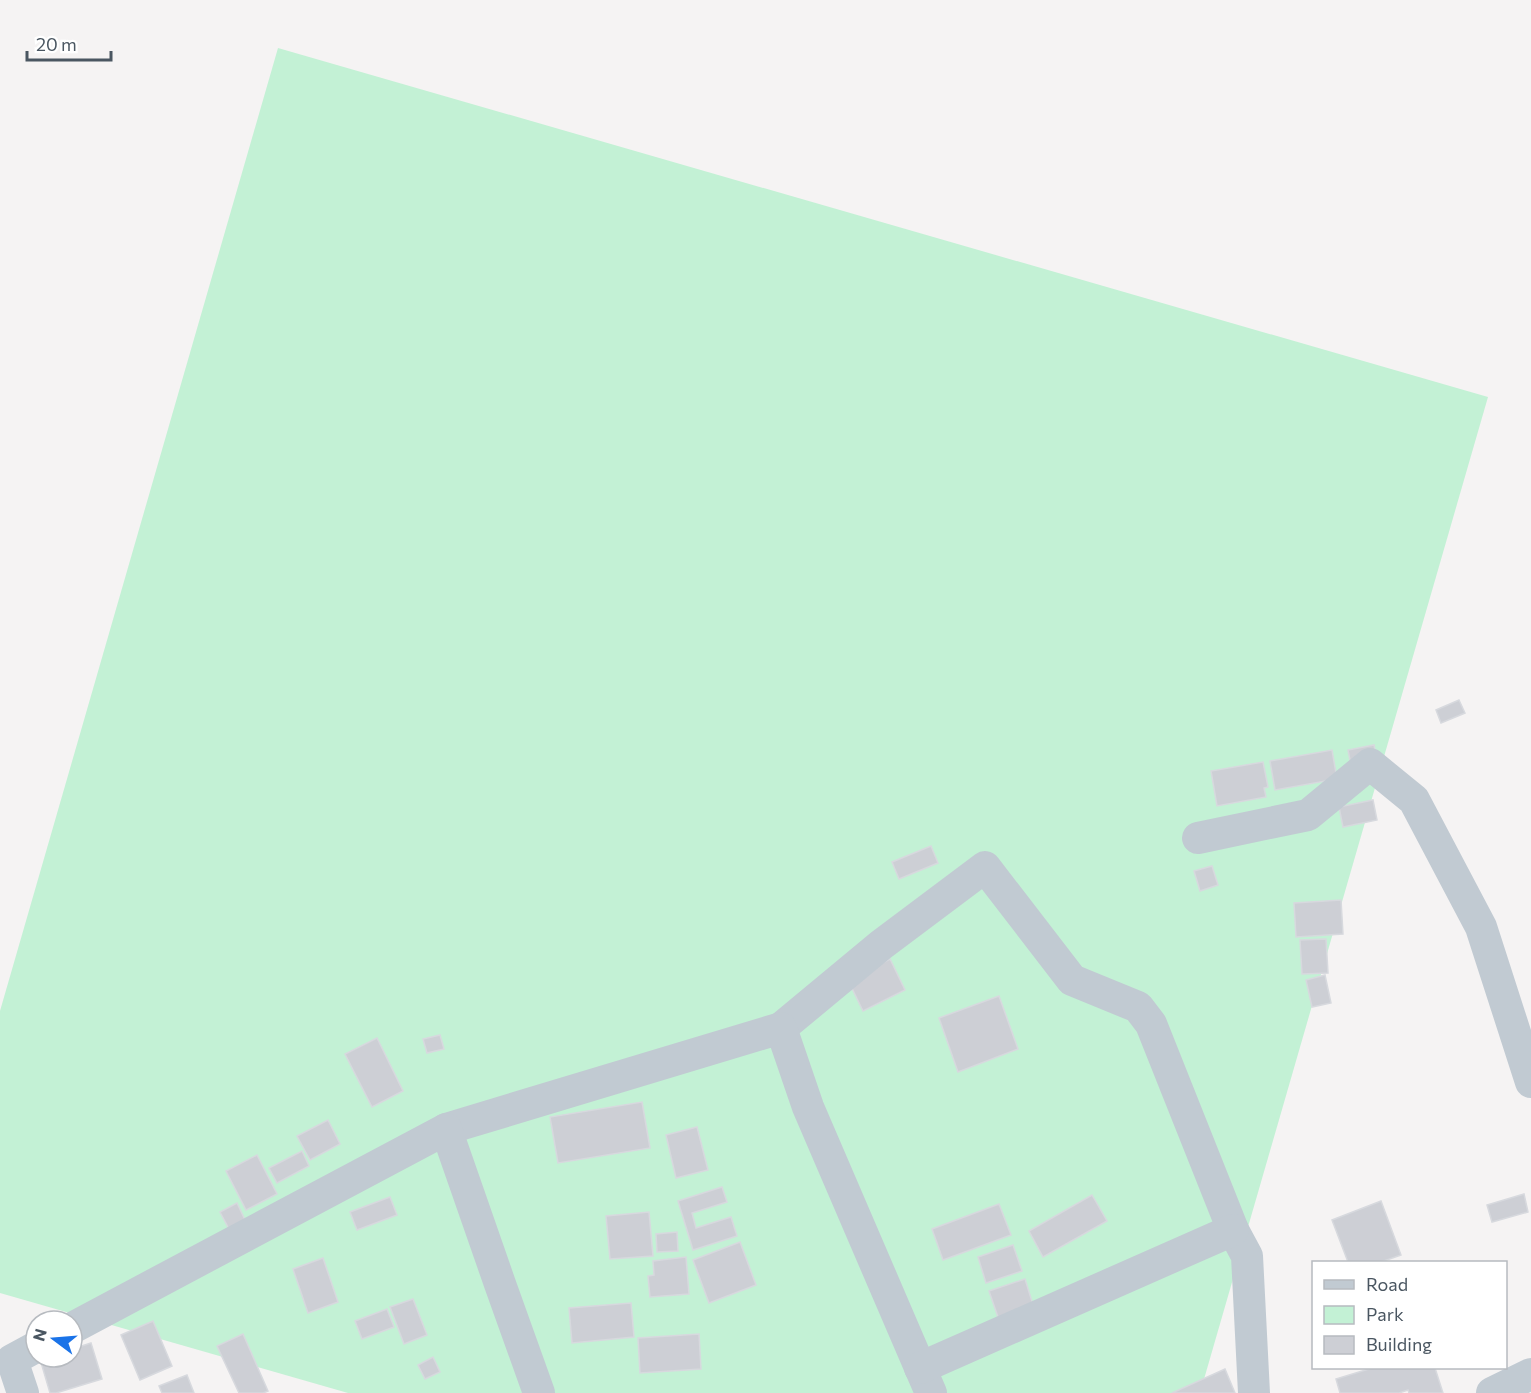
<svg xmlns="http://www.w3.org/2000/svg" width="1531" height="1393" font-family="Commissioner,sans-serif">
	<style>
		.green { fill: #c3f1d5 }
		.building { fill: #cdcfd5; stroke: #d7d9de; stroke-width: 1.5 }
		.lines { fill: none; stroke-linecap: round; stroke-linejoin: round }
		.minor { stroke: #c1cad2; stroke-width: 32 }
	</style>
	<rect width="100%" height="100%" fill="#f5f3f3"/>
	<!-- green -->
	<path class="green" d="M278 48 1488 397 1200 1393H348L0 1293V1011Z"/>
	<!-- building -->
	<g class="building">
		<path d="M1459 700 1465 713 1441 723 1436 710Z"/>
		<path d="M1374 745 1377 760 1351 765 1348 750Z"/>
		<path d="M1332 750 1337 779 1275 790 1270 761Z"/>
		<path d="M1263 762 1268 787 1264 788 1266 797 1217 806 1211 771Z"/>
		<path d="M1373 800 1377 820 1343 827 1339 807Z"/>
		<path d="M931 846 938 863 899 879 892 862Z"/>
		<path d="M1212 866 1218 885 1200 891 1194 871Z"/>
		<path d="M1341 900 1343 934 1296 937 1294 903Z"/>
		<path d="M1326 939 1328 973 1302 974 1300 940Z"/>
		<path d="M890 959 905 990 863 1011 848 980Z"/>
		<path d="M1325 975 1331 1003 1312 1007 1306 980Z"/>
		<path d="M999 996 1018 1049 958 1072 939 1018Z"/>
		<path d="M440 1035 444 1049 427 1053 423 1039Z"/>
		<path d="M377 1038 403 1091 372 1107 345 1054Z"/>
		<path d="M642 1102 650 1148 558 1163 550 1117Z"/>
		<path d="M328 1120 340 1144 310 1160 297 1136Z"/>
		<path d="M697 1127 708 1170 676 1178 666 1135Z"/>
		<path d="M302 1151 309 1166 277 1183 269 1168Z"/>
		<path d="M257 1155 277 1194 246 1210 226 1171Z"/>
		<path d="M722 1187 727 1202 692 1213 696 1228 731 1217 737 1236 693 1250 678 1201Z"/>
		<path d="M1524 1194 1528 1212 1492 1222 1487 1205Z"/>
		<path d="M1092 1195 1107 1221 1043 1257 1029 1231Z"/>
		<path d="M390 1197 397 1215 357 1230 350 1212Z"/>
		<path d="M1381 1201 1401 1255 1381 1262H1348L1332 1220Z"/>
		<path d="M237 1203 245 1220 229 1229 220 1212Z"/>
		<path d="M999 1204 1011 1235 943 1260 932 1229Z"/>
		<path d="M649 1212 653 1256 610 1259 606 1216Z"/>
		<path d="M677 1232 678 1251 657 1252 656 1234Z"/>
		<path d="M740 1242 756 1285 709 1303 693 1260Z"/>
		<path d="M1013 1245 1022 1271 986 1283 978 1257Z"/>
		<path d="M686 1257 689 1294 650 1297 648 1276 654 1275 653 1261Z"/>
		<path d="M323 1258 338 1302 308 1313 293 1269Z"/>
		<path d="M1025 1279 1034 1308 999 1320 989 1291Z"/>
		<path d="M413 1299 427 1335 404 1344 390 1307Z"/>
		<path d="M631 1303 634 1337 572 1343 569 1308Z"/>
		<path d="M387 1309 394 1327 362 1339 355 1321Z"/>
		<path d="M153 1321 172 1366 140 1380 121 1335Z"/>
		<path d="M243 1334 268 1391 263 1393H239L217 1346Z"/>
		<path d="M699 1334 701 1369 640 1373 638 1338Z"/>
		<path d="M91 1343 102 1379 56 1393H50L40 1359 45 1357H72V1349Z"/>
		<path d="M433 1357 440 1372 425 1379 418 1365Z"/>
		<path d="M1372 1368H1435L1443 1393H1409L1408 1390 1399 1393H1340L1336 1379Z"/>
		<path d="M1225 1369 1235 1393H1172Z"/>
		<path d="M187 1375 194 1393H162L159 1386Z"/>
	</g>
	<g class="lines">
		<!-- minor -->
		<g class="minor">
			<path d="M1198 838 1308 815 1370 764 1414 800 1481 927 1531 1082"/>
			<path d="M781 1028 881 945 985 867 1072 980 1138 1007 1151 1024 1233 1230 1247 1256 1254 1393"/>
			<path d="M446 1129 781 1028 808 1107 931 1393"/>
			<path d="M72 1328 446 1129 500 1284 539 1393"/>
			<path d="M920 1368 1233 1230"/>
			<path d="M23 1393 12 1360 36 1347"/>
			<path d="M1492 1393 1531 1374"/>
		</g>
	</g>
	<!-- legend -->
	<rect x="1312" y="1261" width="195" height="108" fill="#ffffff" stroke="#b7bbc0" stroke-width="1.5"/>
	<rect x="1324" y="1280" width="30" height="9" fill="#c1cad2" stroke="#b7bbc0" stroke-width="1.5"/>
	<text x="1366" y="1291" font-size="18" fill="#4a5661">Road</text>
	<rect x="1324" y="1306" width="30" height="18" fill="#c3f1d5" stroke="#b7bbc0" stroke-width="1.5"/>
	<text x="1366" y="1321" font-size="18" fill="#4a5661">Park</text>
	<rect x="1324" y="1336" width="30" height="18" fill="#cdcfd5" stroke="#b7bbc0" stroke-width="1.5"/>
	<text x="1366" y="1351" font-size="18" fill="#4a5661">Building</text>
	<!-- north arrow -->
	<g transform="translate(54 1339) rotate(286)"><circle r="28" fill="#ffffff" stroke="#b7bbc0" stroke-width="1.5"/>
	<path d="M0-4.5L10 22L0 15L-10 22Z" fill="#1a73e8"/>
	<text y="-9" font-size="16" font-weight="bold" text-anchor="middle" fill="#4a5661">N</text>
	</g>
	<!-- scale -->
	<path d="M27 51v9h84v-9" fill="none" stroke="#4a5661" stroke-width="3"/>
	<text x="36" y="51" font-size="18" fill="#4a5661" stroke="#ffffff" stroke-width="4.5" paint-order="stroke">20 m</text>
</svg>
